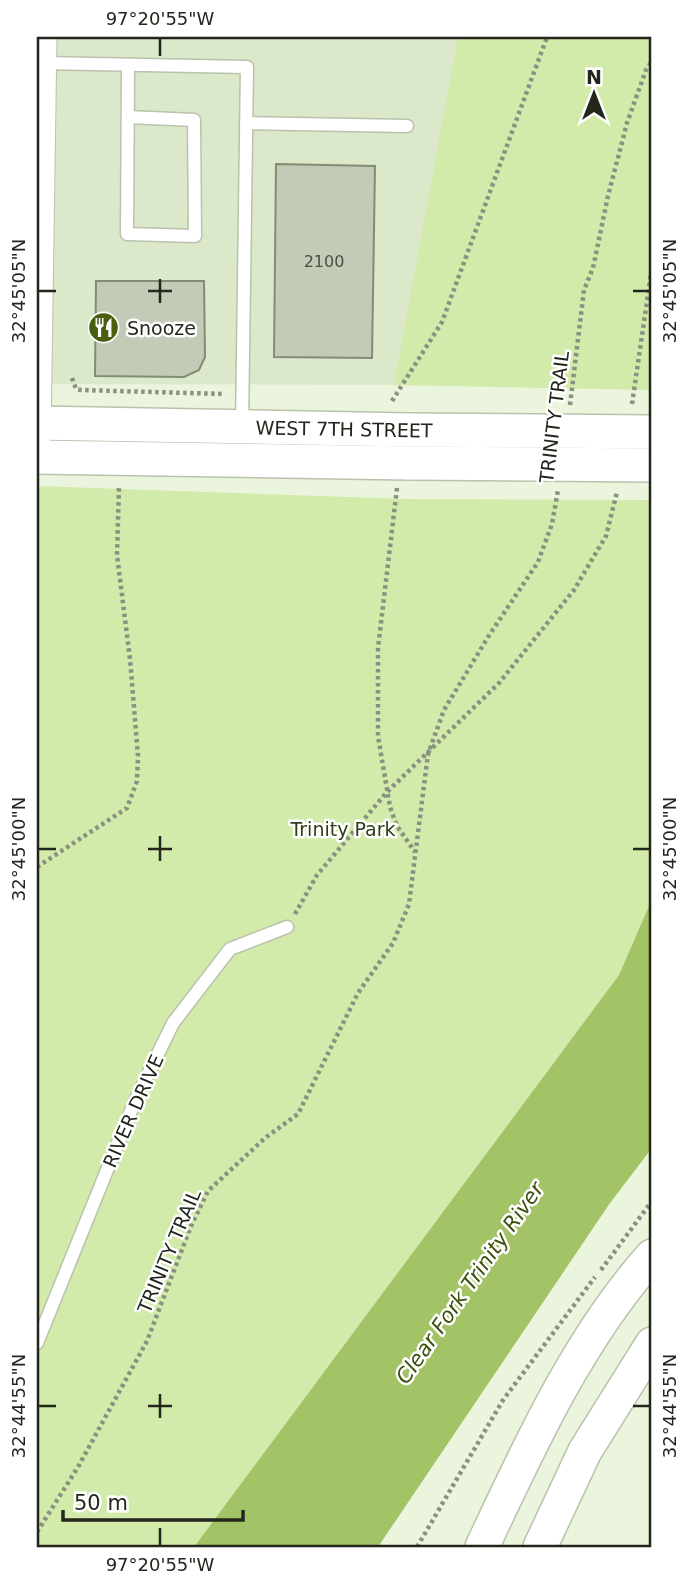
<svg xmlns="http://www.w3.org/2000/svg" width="689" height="1584" font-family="'DejaVu Sans',sans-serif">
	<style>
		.built { fill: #dce8ca }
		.green { fill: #d2eaaa }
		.water { fill: #a2c366 }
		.building { fill: #c2cbb5; stroke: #838b76; stroke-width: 2 }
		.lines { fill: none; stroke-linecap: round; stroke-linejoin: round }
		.service-casing { stroke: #b9c2ac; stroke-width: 15 }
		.minor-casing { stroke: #b9c2ac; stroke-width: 25 }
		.secondary-casing { stroke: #b9c2ac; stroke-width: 36 }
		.path { stroke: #8a9180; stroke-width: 4.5; stroke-dasharray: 3.5 3.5; stroke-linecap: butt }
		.service { stroke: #fff; stroke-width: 12 }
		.minor { stroke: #fff; stroke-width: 23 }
		.secondary { stroke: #fff; stroke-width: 33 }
		.secondary-bridge-casing { stroke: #b9c2ac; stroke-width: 36; stroke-linecap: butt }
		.secondary-bridge { stroke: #fff; stroke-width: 33 }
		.ticks { fill: none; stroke: #23261d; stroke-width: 2.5 }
		.labels { text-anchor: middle; stroke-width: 5; stroke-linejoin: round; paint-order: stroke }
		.number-label { font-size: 16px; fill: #4b4f43 }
		.poi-label { font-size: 19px; fill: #23261d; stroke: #fff; text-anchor: start }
		.street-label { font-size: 19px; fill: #23261d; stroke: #fff }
		.park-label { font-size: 19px; fill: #313e17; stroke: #fff }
		.water-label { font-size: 21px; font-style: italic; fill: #3d510c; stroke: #fff }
		.neatline { fill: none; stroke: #23261d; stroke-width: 2.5 }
		.ticks-label { font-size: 18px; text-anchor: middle; fill: #23261d }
	</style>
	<rect width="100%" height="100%" fill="#ebf5dd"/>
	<!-- built -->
	<path class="built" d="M37 37H467L394 385 37 384Z"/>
	<!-- green -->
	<g class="green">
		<path d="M458 37H652V390L394 385Z"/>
		<path d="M37 486 406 499 652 500V899L619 975 194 1547H37Z"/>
	</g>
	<!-- water -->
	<path class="water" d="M652 899V1148L610 1203 378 1547H194L619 975Z"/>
	<!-- building -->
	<g class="building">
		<path d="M276 164 375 166 372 358 274 357Z"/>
		<path d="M96 281H204L205 357 199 370 184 377 95 376Z"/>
	</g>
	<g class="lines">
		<defs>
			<g id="service">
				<path d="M41 63 247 67 242 426"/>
				<path d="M128 65 127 234 195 236 194 120 128 117"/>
				<path d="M246 123 407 126"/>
				<path d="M37 1343 135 1101 173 1023 230 949 287 927"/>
			</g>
			<path id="minor" d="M39 436 45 37"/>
			<g id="secondary">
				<path d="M37 423 409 430"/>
				<path d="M37 457 409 463"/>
				<path d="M482 1547C529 1447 578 1339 652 1256"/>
				<path d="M540 1547 585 1451 652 1344"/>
			</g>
		</defs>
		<!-- service casing -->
		<use href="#service" class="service-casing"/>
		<!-- minor casing -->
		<use href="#minor" class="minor-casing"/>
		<!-- secondary casing -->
		<use href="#secondary" class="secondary-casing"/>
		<!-- path -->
		<g class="path">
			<path d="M72 378 76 389 81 390 225 394"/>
			<path d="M392 401 442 322 547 37"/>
			<path d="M632 404 652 267"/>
			<path d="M570 405 584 290 593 268 608 196 627 123 646 70 652 61"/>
			<path d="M397 488 378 648V736L390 807 397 826 415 852"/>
			<path d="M37 867 127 808 137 781 138 756 130 659 117 555 119 486"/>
			<path d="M295 914 317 875 387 792 499 683 574 590 606 536 617 492"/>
			<path d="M601 1270 652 1201"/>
			<path d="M37 1532 78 1467 147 1341 191 1226 208 1191 265 1138 298 1114 358 993 393 943 409 904 428 754 444 710 488 637 538 562 552 524 558 490"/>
			<path d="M417 1547 503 1400 595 1277"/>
		</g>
		<!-- service -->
		<use href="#service" class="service"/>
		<!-- minor -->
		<use href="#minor" class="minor"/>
		<!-- secondary -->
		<use href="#secondary" class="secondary"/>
		<defs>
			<g id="secondary-bridge">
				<path d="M409 430 652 432"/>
				<path d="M409 463 652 465"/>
			</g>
		</defs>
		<!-- secondary-bridge casing -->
		<use href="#secondary-bridge" class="secondary-bridge-casing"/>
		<!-- secondary-bridge -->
		<use href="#secondary-bridge" class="secondary-bridge"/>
	</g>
	<!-- ticks -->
	<path class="ticks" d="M160 38V56M160 279V303M38 291H56M148 291H172M633 291H650M160 836V861M38 849H56M148 849H172M633 849H650M160 1394V1418M38 1406H56M148 1406H172M633 1406H650M160 1528V1546"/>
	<!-- icons -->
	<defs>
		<symbol id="restaurant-disc" viewBox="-11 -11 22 22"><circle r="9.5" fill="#48600d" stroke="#fff"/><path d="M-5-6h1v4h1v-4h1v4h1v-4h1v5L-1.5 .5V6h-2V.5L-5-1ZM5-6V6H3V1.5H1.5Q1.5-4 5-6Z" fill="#fff"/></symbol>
	</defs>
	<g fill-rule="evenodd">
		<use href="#restaurant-disc" x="86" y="310" width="35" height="35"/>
	</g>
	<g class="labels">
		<!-- number labels -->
		<g class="number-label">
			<text x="324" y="267">2100</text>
		</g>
		<!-- poi labels -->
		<g class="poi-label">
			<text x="127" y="335">Snooze</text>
		</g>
		<!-- street labels -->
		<g class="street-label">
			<text transform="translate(554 417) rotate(-83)" y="7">TRINITY TRAIL</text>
			<text transform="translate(344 429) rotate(1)" y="7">WEST 7TH STREET</text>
			<text transform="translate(133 1111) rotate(-66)" y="7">RIVER DRIVE</text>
			<text transform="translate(169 1251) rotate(-67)" y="7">TRINITY TRAIL</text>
		</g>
		<!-- park labels -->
		<g class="park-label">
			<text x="343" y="836">Trinity Park</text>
		</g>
		<!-- water labels -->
		<g class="water-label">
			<text transform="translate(470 1283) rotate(-55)" y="7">Clear Fork Trinity River</text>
		</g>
	</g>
	<!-- border -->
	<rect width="689" height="1584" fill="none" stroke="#ffffff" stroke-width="77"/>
	<!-- north arrow -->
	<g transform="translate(594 94)" stroke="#ffffff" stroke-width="5" paint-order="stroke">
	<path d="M0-5L12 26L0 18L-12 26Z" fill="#23261d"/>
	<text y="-10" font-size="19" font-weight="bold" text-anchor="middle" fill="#23261d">N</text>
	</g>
	<!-- scale -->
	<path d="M63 1510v10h180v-10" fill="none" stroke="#23261d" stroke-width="3.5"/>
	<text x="74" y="1510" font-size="21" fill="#23261d" stroke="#ffffff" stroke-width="5" paint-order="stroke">50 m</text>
	<rect x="38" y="38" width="612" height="1508" class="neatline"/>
	<g class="ticks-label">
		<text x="160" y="25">97°20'55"W</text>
		<text transform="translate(19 291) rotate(-90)" y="6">32°45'05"N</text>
		<text transform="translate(670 291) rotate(-90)" y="6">32°45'05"N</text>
		<text transform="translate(19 849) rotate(-90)" y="6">32°45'00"N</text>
		<text transform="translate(670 849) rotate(-90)" y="6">32°45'00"N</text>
		<text transform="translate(19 1406) rotate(-90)" y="6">32°44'55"N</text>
		<text transform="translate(670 1406) rotate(-90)" y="6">32°44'55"N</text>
		<text x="160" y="1571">97°20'55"W</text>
	</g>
</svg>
